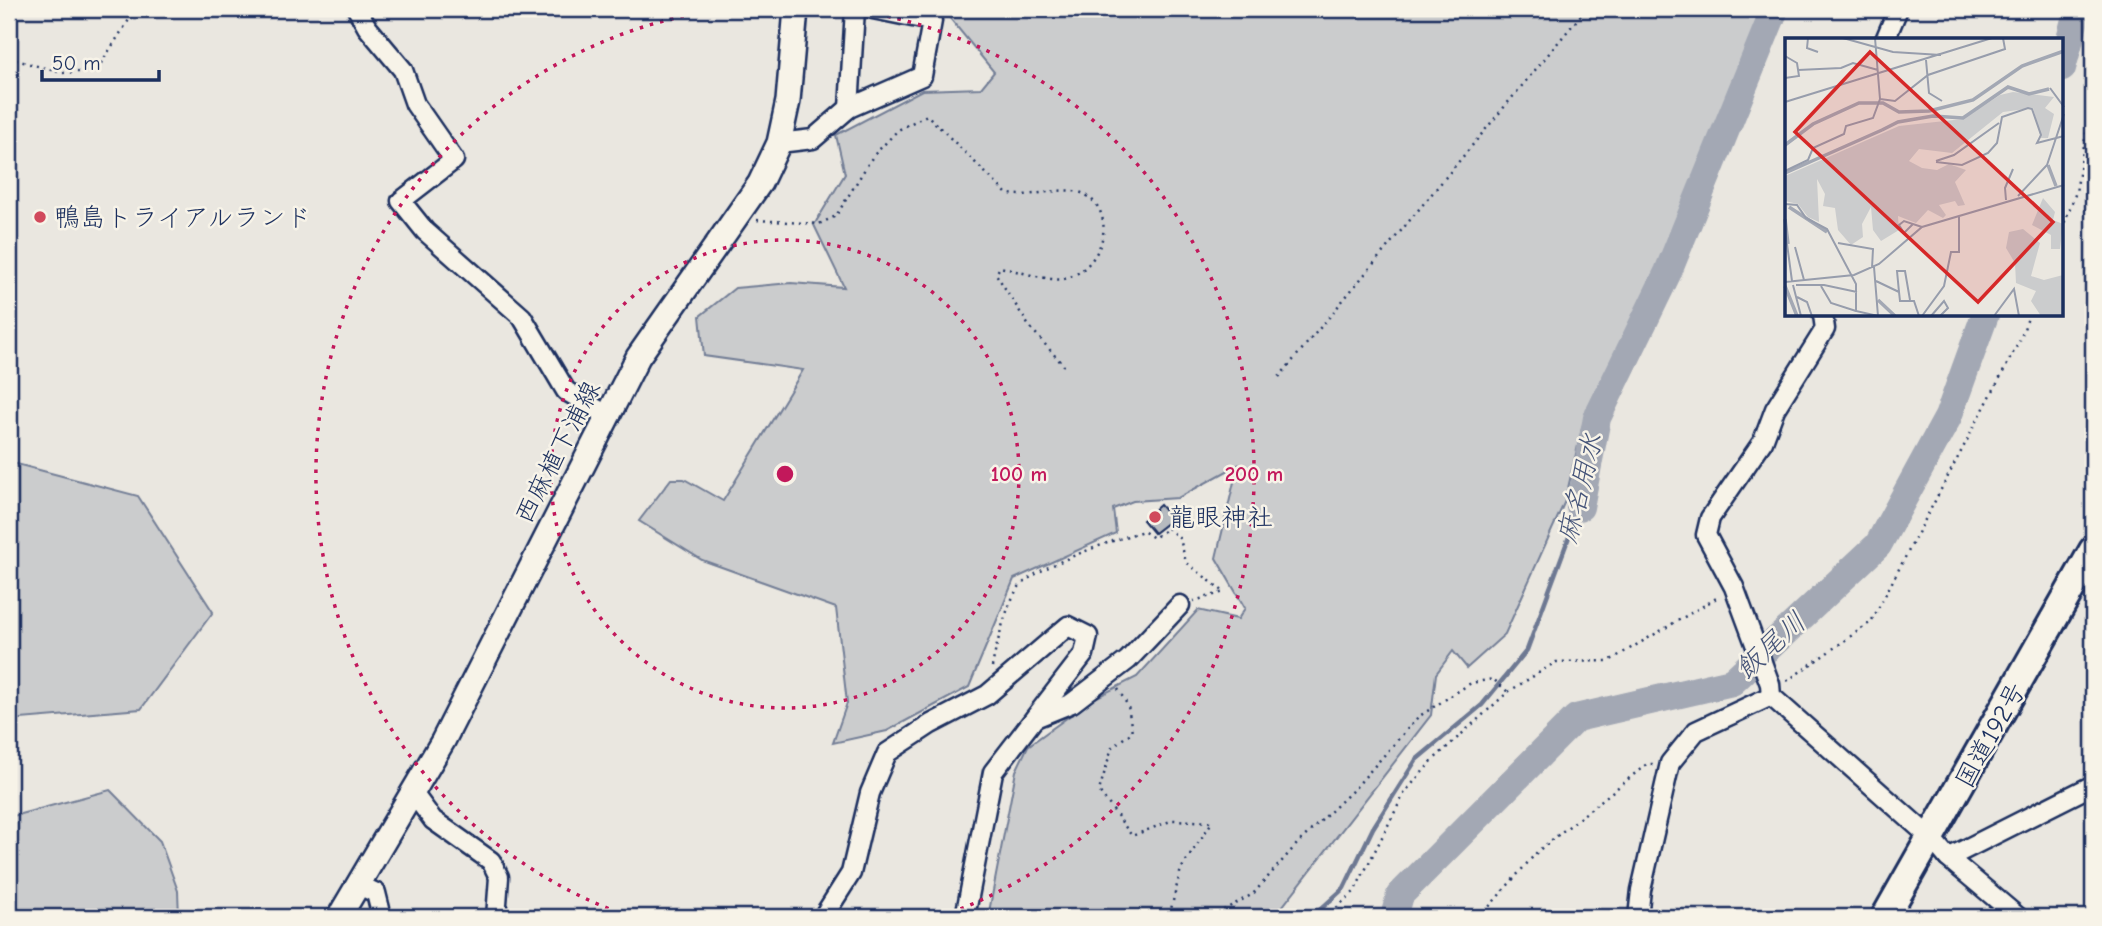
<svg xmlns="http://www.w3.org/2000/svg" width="2102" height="926" font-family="'Comic Neue','Klee One',sans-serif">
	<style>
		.green { fill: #cbcccd; stroke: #737e96; stroke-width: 2 }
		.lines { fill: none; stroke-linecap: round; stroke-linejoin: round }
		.stream { stroke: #6d7892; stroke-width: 4.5 }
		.river { stroke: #a3a8b4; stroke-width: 28 }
		.building { fill: #b6babf; stroke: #1b2f5e; stroke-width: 2 }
		.minor-casing { stroke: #1b2f5e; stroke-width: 23 }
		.major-casing { stroke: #1b2f5e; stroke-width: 28 }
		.highway-casing { stroke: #1b2f5e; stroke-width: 32 }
		.path { stroke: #1b2f5e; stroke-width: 2.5; stroke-dasharray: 2 5; stroke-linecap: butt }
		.minor { stroke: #f7f3e8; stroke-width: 18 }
		.major { stroke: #f7f3e8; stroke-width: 23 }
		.highway { stroke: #f7f3e8; stroke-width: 26 }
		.ring { fill: none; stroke: #c2185b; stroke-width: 3.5; stroke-dasharray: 3.5 7 }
		.poi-dot { fill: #d1495b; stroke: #f7f3e8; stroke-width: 2.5 }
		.labels { text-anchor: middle; stroke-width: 5; stroke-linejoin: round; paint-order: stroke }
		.poi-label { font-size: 26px; fill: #1b2f5e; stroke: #f7f3e8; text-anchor: start }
		.street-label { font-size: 26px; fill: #1b2f5e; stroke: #f7f3e8 }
		.water-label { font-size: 28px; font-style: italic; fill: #445378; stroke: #f7f3e8 }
		.inset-river { fill: none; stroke: #a3a8b4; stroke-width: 3.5 }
		.inset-road { fill: none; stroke: #979dac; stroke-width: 2 }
		.view { fill: #d62828; fill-opacity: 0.15; stroke: #d62828; stroke-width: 3.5 }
		.inset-edge { fill: none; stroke: #1b2f5e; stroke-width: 3.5 }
		.centre { fill: #c2185b; stroke: #f7f3e8; stroke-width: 3.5 }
		.ring-label { font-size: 21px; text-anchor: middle; font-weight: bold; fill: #c2185b; stroke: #f7f3e8; stroke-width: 5; stroke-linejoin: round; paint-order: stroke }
	</style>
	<rect width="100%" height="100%" fill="#eae7e0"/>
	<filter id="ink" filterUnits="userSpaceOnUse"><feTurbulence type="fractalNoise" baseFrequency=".0143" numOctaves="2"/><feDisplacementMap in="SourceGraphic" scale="14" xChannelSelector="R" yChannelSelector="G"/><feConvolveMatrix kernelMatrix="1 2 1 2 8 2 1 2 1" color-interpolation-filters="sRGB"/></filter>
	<g filter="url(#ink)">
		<!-- green -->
		<g class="green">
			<path d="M934 9H1763L1668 248 1583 424 1565 501 1505 634 1467 668 1453 651 1436 674 1431 715 1282 907 1271 917H988L1016 771 1028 746 1093 699 1137 677 1198 610 1238 619 1245 608 1216 558 1238 465 1178 498 1133 501 1113 509 1116 533 1014 579 969 687 887 731 833 743 847 703 836 608 702 560 639 521 671 479H684L723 501 803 370 704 356 700 316 735 288 791 283 844 287 814 225 845 174 836 135 922 90 981 88 994 72 949 17Z"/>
			<path d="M9 462 138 496 213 612 141 709 9 720Z"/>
			<path d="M110 790 160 841 178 891 179 917H9V817Z"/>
		</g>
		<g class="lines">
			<!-- stream -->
			<path class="stream" d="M1312 917 1344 888 1373 828 1416 760 1482 705 1527 650 1580 507"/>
			<!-- river -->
			<g class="river">
				<path d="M2062 68 2078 9"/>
				<path d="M1580 507 1597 418 1668 272 1775 9"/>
				<path d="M1394 917 1400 895 1576 718 1732 682 1878 545 1948 417 1985 315"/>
			</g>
		</g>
		<!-- building -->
		<path class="building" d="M1160 505 1172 519 1154 533 1143 520Z"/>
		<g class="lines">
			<defs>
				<g id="minor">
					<path d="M357 9 367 27 403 70 415 104 454 160 401 201 425 231 522 317 566 391 607 415"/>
					<path d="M1885 40 1898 9"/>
					<path d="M849 108 855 9"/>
					<path d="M779 143 813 139 849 108 922 76 932 21 873 9"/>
					<path d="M1823 315 1825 329 1775 409 1763 441 1710 518 1706 535 1734 587 1770 684 1771 696 1932 839 1948 858 2018 917"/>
					<path d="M1035 718 1072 703 1128 660 1180 605"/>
					<path d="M413 793 433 820 491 861 499 877 496 917"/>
					<path d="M1948 858 2093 785"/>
					<path d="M359 885 376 893 382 917"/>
					<path d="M823 917 851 873 870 793 887 753 931 724 987 695 1068 626 1088 636 1084 654 993 772 965 917"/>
					<path d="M1638 917 1641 890 1670 763 1696 731 1771 696"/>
				</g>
				<path id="major" d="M339 917 443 741 638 357 760 183 779 143 788 101 796 9"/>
				<path id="highway" d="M1885 917 2093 550"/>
			</defs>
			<!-- minor casing -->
			<use href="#minor" class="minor-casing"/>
			<!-- major casing -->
			<use href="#major" class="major-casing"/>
			<!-- highway casing -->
			<use href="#highway" class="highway-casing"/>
			<!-- path -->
			<g class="path">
				<path d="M9 58 62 73 96 71 136 9"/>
				<path d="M757 220 819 224 836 216 873 156 898 130 927 115 1006 193C1032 201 1069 180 1090 198 1119 223 1097 271 1064 279 1052 282 1014 270 1000 267L996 274 1029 326 1064 366"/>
				<path d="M2062 229 2076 192 2093 93"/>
				<path d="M1279 377 1586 9"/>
				<path d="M992 667C995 650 1008 598 1020 586 1039 565 1115 540 1143 531L1154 538 1168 528 1180 539 1186 562 1224 592 1194 601"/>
				<path d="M1787 681 1871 622 2020 340 2029 315"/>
				<path d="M1118 689 1128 706 1132 732 1112 747 1099 791 1132 836 1173 820 1212 822 1181 869 1169 917"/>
				<path d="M1211 917 1253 894 1297 844 1356 787 1418 717 1471 683 1493 679 1508 692"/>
				<path d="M1326 917 1354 892 1405 792 1433 760 1508 692 1556 662 1609 661 1720 596"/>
				<path d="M1480 917 1538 851 1647 764H1653"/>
			</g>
			<!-- minor -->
			<use href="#minor" class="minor"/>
			<!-- major -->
			<use href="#major" class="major"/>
			<!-- highway -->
			<use href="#highway" class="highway"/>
		</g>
	</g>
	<!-- distance rings -->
	<g class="ring">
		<circle cx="785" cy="474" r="234"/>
		<path d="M628 916A469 469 0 0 1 724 9M846 9A469 469 0 0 1 942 916"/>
	</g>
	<!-- markers -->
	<g class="poi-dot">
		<circle cx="40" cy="217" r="7"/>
		<circle cx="1155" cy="517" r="7"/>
	</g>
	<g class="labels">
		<!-- poi labels -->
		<g class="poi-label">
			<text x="54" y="226">鴨島トライアルランド</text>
			<text x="1169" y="526">龍眼神社</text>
		</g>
		<!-- street labels -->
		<g class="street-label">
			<text transform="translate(557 452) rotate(-63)" y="9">西麻植下浦線</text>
			<text transform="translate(1990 735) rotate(-61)" y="9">国道192号</text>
		</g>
		<!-- water labels -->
		<g class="water-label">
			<text transform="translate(1579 488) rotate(-76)" y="10">麻名用水</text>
			<text transform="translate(1770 645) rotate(-42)" y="10">飯尾川</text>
		</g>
	</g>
	<!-- overview -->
	<g transform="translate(1785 38)">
		<rect width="278" height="278" fill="#eae7e0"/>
		<path d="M228 54 269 59 260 70 269 76 263 100H256L248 70 218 74 167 115 134 111 124 123 137 130 152 132 164 126 181 132 170 144 180 167 173 168 170 163 154 167 161 177 158 180 143 172 131 185 113 178 114 192 96 203 88 192 86 169 77 186 78 199 66 207 53 192 50 170 38 168 40 156 32 141 34 184 23 179 13 166 0 163V138L114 88 178 81 215 57ZM258 160 270 174 268 182 278 186 275 211H266V197L247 187ZM238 191 255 205 246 238 259 242 278 237V278H256L246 263 251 253 231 245 230 225 221 210 224 194Z" fill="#cbcccd"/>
		<path class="inset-river" d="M97 92 113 84 148 78 178 80 223 49 244 56 264 51M0 107 28 86 74 65H98L114 74 144 73 188 62 237 28 279 13M263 127 271 148M0 135 97 92M4 169 42 194M0 181 3 206M0 248 12 278M93 262 110 278"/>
		<path class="inset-road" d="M23 0 22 10 33 14M58 0 108 14 156 17M0 18 12 25 14 38 0 40M141 22 144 55 157 63M13 32 56 30 68 25 93 32M265 50 279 69M95 61 110 63 143 37 220 11 218 0M0 64 207 0M151 123 169 117 214 85M151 124 177 127 203 115 212 105 217 79 243 70 247 71 256 97 252 105 279 98M0 133 23 122 28 110 59 96 61 88 88 80 95 61 90 0M233 158 262 127 279 76M221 162 220 150 228 131M0 166 12 167 21 180 42 191 71 246V273L93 278M128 186 119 195 114 187 119 183 137 189M0 191 7 243M53 205 88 211 87 230M10 209 19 242M89 229 93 278M91 243 114 254 115 263H129L134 278M0 244 69 237 94 226 137 189 279 147M8 247 16 278M11 247H39L72 254M36 248 46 265 71 273M114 254 112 233H120L125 262M12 259 22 264 27 278M137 278 159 248 166 214H174V179M146 278 159 263 163 270 155 278M209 278 229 251 234 278"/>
		<path class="view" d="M85 14 268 184 193 264 10 94Z"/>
		<rect width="278" height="278" class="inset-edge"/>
	</g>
	<circle cx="785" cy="474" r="10" class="centre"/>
	<g class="ring-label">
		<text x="1019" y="481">100 m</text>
		<text x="1254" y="481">200 m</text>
	</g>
	<!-- margin -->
	<rect width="2102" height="926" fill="none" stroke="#f7f3e8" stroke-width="35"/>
	<rect x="18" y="18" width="2067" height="891" fill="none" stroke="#1b2f5e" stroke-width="2.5" filter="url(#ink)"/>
	<!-- scale -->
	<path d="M42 70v10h117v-10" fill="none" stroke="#1b2f5e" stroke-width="3.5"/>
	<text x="52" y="70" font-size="21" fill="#1b2f5e" stroke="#f7f3e8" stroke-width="5" paint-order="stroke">50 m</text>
</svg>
